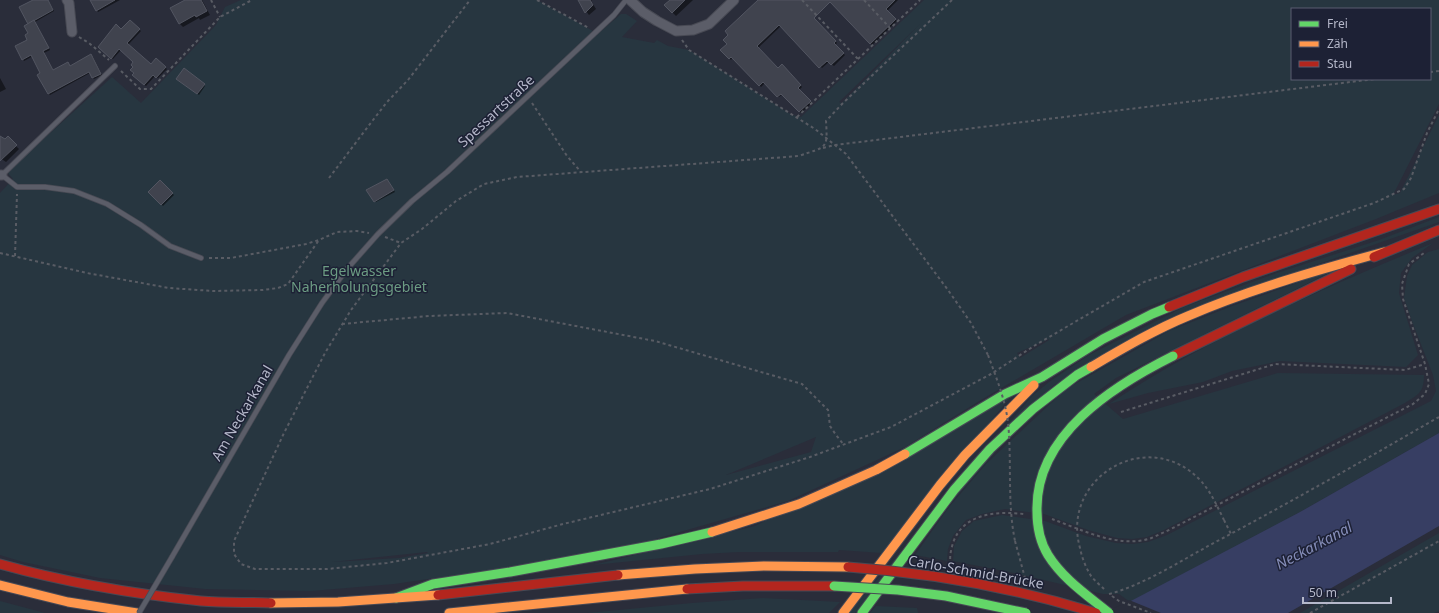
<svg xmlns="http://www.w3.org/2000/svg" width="1439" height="613" font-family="'Noto Sans',sans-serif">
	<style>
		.green { fill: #273640; fill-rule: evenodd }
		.water { fill: #373e63 }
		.pier { fill: #2a2d3a }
		.shadow { fill: #0007 }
		.building { fill: #40434e; stroke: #525561 }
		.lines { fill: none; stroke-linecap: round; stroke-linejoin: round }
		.lane-casing { stroke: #484a54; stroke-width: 6 }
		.street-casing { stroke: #484a54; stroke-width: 11 }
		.fast-casing { stroke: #474955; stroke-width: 11 }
		.slow-casing { stroke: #474955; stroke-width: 11 }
		.jam-casing { stroke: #474955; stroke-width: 11 }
		.path { stroke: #595c64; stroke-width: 2; stroke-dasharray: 3 3; stroke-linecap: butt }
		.lane { stroke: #5b5d68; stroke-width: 4.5 }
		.street { stroke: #5b5d68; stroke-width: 9 }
		.fast { stroke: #63d668; stroke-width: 9 }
		.slow { stroke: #ff974d; stroke-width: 9 }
		.jam { stroke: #b3261e; stroke-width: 9 }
		.lane-bridge-casing { stroke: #484a54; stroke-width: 6; stroke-linecap: butt }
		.fast-bridge-casing { stroke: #474955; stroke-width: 11; stroke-linecap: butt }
		.jam-bridge-casing { stroke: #474955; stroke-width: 11; stroke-linecap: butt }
		.path-bridge { stroke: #595c64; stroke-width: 2; stroke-dasharray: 3 3; stroke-linecap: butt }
		.lane-bridge { stroke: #5b5d68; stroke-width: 4.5 }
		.fast-bridge { stroke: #63d668; stroke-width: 9 }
		.jam-bridge { stroke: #b3261e; stroke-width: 9 }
		.labels { text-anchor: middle; stroke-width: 3; stroke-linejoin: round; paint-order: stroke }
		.street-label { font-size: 14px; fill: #b5b8ca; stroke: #1d2135 }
		.park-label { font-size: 14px; fill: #6c9c83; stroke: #1d2135 }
		.water-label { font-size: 15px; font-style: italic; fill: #848cb7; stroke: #1d2135 }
	</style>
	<rect width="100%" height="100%" fill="#2a2d3a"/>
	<!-- green -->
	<g class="green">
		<path d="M241 0H537L593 31 600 32 621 14H626L637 21 622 37 654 43 657 40 668 46 689 50 792 115 801 117 924 0H1439V104L1393 195 1400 193 1439 115V193L1376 219 1126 315 981 400 905 447 788 501 652 540 490 570 394 584 311 591 205 589 100 578 23 562 0 555V193L13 179 7 172 112 77 141 103 216 25 225 7ZM1292 9H1430V79H1292ZM920 24 842 103 839 102ZM1049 340 1020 358 1017 353 1049 339ZM816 437 811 452 726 475ZM428 553 399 558 332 562 427 552Z"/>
		<path d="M1439 217V222L1287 275 1054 385 855 613H849L1032 396 1049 382 1089 355 1184 307 1277 273 1379 240Z"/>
		<path d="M1433 243 1412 258 1401 273 1399 293 1418 355 1406 367 1280 361 1232 371 1203 382 1148 393 1109 404C1210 337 1322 289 1433 243Z"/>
		<path d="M1439 249V433L1300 512 1130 602 1119 594H1103L1014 573 953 561 954 546 962 531 974 521 1002 515 1045 521 1086 536 1116 543 1133 544 1148 542 1167 535 1431 401 1436 391 1433 375 1413 324 1404 298 1407 276 1412 265 1428 252Z"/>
		<path d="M1337 269 1116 378 1094 394 1123 419 1278 373 1424 375C1424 393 1418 395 1403 404L1164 530 1147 537 1132 539 1117 538 1088 530 1044 514 1005 509 982 514 966 520 953 536 948 549 947 561 915 555 949 507 986 464 1066 389 1169 331 1232 306Z"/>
		<path d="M1013 394 882 553 839 550 838 552H739L702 554 593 565 755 526Z"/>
		<path d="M1439 533V611L1434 613H1300Z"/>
		<path d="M763 598 840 602 829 613H587L692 603Z"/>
		<path d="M0 601 45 613H47H0Z"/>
		<path d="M876 606 917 608 918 613H870Z"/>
	</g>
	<!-- water -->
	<path class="water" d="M1439 433V526L1288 613H1108L1300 512Z"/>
	<!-- pier -->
	<path class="pier" d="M1129 600 1134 602 1161 613H1106Z"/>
	<!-- shadow -->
	<g class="shadow">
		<path d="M35 0H48L54 11 35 22 50 50 44 53 54 71 68 63 70 66 93 57 102 75 94 79 90 73 50 95 48 93 42 74 33 56 24 61 23 59 29 40V24Z"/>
		<path d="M91 0H120L98 12Z"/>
		<path d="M194 0H202L210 15 200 20 199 18 183 27 179 23Z"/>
		<path d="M581 0H592L591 1 596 9 589 15 580 3Z"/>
		<path d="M671 0H693L676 16 665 5Z"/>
		<path d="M759 0H796L837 43 835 45 845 55 834 66 829 62 822 68 781 26 758 48 778 69 783 67 802 87 799 90 812 103 801 113 783 94 779 97 765 83 761 87 733 57 731 60 722 50 728 44Z"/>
		<path d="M830 0H898L887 11 897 21 872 45Z"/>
		<path d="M130 21 141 31 128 45 151 66 156 59 167 69 158 78 155 76 146 86 134 75 135 73 134 62 121 50 113 59 99 47 121 31Z"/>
		<path d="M0 78 6 89 0 92Z"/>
		<path d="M179 80 204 85 205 86 199 95Z"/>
		<path d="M0 138 5 140 8 138 19 149 6 162 0 158Z"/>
		<path d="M160 181 174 195 163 206 149 192Z"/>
		<path d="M388 181 395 192 376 202 375 201Z"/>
	</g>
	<!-- building -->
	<g class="building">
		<path d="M33 0H48L53 10 28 24 19 7Z"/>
		<path d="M90 0H115L96 11Z"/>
		<path d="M185 0H201L207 11 196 17 195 15 179 24 170 8Z"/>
		<path d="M578 0H590L593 5 585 13Z"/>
		<path d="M670 0H685L672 13 664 5Z"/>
		<path d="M758 0H895L886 9 896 19 870 44 830 2 814 18 836 41 834 43 844 53 831 65 827 61 819 68 779 25 757 46 778 68 782 64 801 85 798 88 811 101 799 112 781 94 777 97 763 82 759 86 731 57 729 59 720 50 727 44 723 40 728 35 725 31Z"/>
		<path d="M34 20 49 48 43 51 53 70 68 62 70 66 91 54 101 74 92 78 89 72 48 94 37 75 40 73 31 55 22 60 15 46 27 40 25 35 28 33 24 26Z"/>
		<path d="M130 20 140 29 127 43 151 64 156 58 166 67 156 78 153 75 144 85 132 75 134 73 130 70 133 67 131 65 133 62 119 49 111 59 98 47 116 24 121 29Z"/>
		<path d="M184 68 205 84 197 94 176 79Z"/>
		<path d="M0 136 5 139 8 136 17 145 0 161Z"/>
		<path d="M387 179 394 190 374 202 366 190Z"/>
		<path d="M160 180 173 193 161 205 148 192Z"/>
	</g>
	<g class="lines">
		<defs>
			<g id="lane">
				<path d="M115 66 2 175 17 187H45L74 191 107 204 141 225 170 246 201 258"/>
				<path d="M172 557 289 355 322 303 347 269 378 234 412 201 447 172 614 15 626 0"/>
			</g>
			<g id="street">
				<path d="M67 0 69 3 72 32"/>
				<path d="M630 0 643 12 657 21 676 31 693 30 709 24 734 0"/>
				<path d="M0 175H2"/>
			</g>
			<g id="fast">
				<path d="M905 454 1005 394 1042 377 1103 339 1152 314 1169 307"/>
				<path d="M396 598 433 584 510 572 661 544 712 532"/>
				<path d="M862 613 954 490 990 449 1033 409 1077 375 1091 367"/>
			</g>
			<g id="slow">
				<path d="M1091 367C1122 349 1154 330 1188 316 1251 289 1318 270 1384 252"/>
				<path d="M712 532 799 504 876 470 905 454"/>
				<path d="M618 575 695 569 764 566 848 567"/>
				<path d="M0 585 68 602 137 613"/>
				<path d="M271 603 338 602 438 595"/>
				<path d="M449 613 687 589"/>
				<path d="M843 613 940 485 965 455 1034 385"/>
			</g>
			<g id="jam">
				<path d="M1374 257 1439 230"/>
				<path d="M1169 307 1243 277 1439 209"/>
				<path d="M1173 356 1351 269"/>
				<path d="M0 564C64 582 135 594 201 601 224 603 248 602 271 603"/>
				<path d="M687 589 743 586H834"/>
				<path d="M438 595 618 575"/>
			</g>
		</defs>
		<!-- lane casing -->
		<use href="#lane" class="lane-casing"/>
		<!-- street casing -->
		<use href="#street" class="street-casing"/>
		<!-- fast casing -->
		<use href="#fast" class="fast-casing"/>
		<!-- slow casing -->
		<use href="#slow" class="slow-casing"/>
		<!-- jam casing -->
		<use href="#jam" class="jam-casing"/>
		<!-- path -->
		<g class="path">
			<path d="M211 0 220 17"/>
			<path d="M537 0 589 28"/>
			<path d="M802 0 858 59"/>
			<path d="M864 0 890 28"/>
			<path d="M952 0 843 103 826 121C828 151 826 146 799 156L517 177 484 184 456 201 422 229 401 243 351 310 325 353 284 433 234 541V554L241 564 255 569H327L387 563 490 544 563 524 710 489 810 457 891 427 991 374 1037 344 1144 282 1374 203 1404 189 1411 178 1427 133 1439 109"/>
			<path d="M79 37 89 43 109 60"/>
			<path d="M682 40 689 50 815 129 846 154 948 290 971 323 988 355"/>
			<path d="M121 71 140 89H151L220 17 252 0"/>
			<path d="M1430 72 1439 71"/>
			<path d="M532 103 567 156 581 172"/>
			<path d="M797 117 920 0"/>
			<path d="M823 148 835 145 1375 79"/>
			<path d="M329 178 373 120 387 102 408 80 470 0"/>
			<path d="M385 237 401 243"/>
			<path d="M0 253 87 273 169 288 213 291 263 290 278 288 288 284 319 240"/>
			<path d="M15 256 17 194"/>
			<path d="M209 258H231L306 244 319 240 337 232 357 231 369 233"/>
			<path d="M342 324 429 316 507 313 655 341 802 384 828 410 830 426 836 435 844 445"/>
			<path d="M1121 412 1275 364 1405 370 1425 364"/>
			<path d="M1052 519C1080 529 1117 548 1148 539 1153 538 1159 534 1165 532L1413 404 1425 394 1429 384 1425 364 1403 299 1402 284 1409 264 1424 253"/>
			<path d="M1224 520 1231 534"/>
			<path d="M1015 541 1025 578"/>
			<path d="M951 565C949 557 951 550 953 543 963 513 997 511 1024 514"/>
			<path d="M1109 594C1143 585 1179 562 1210 545 1287 504 1363 461 1439 417"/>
			<path d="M1310 613 1439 541"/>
		</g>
		<!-- lane -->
		<use href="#lane" class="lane"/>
		<!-- street -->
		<use href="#street" class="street"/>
		<!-- fast -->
		<use href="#fast" class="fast"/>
		<!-- slow -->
		<use href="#slow" class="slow"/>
		<!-- jam -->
		<use href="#jam" class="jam"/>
		<defs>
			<path id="lane-bridge" d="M139 613 172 557"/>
			<g id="fast-bridge">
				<path d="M834 586 898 590 946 596 1026 613"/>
				<path d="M1109 613C1087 595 1063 579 1048 555 1040 542 1037 526 1037 511 1035 435 1113 386 1173 356"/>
			</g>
			<path id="jam-bridge" d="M848 567C933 573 1015 588 1096 613"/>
		</defs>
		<!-- lane-bridge casing -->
		<use href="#lane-bridge" class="lane-bridge-casing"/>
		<!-- fast-bridge casing -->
		<use href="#fast-bridge" class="fast-bridge-casing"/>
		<!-- jam-bridge casing -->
		<use href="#jam-bridge" class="jam-bridge-casing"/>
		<!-- path-bridge -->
		<g class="path-bridge">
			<path d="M988 355C996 377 1005 399 1008 422 1012 462 1007 502 1015 541"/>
			<path d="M1104 589C1100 585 1095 581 1091 576 1086 568 1082 558 1080 548 1060 477 1149 425 1201 481 1211 492 1217 506 1224 520"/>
			<path d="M1112 596 1119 601 1151 613"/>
		</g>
		<!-- lane-bridge -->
		<use href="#lane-bridge" class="lane-bridge"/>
		<!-- fast-bridge -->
		<use href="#fast-bridge" class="fast-bridge"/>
		<!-- jam-bridge -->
		<use href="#jam-bridge" class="jam-bridge"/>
	</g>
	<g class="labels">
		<!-- street labels -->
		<g class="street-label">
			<text transform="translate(496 111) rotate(-43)" y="5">Spessartstraße</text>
			<text transform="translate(242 413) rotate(-60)" y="5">Am Neckarkanal</text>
			<text transform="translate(976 572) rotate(10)" y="5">Carlo-Schmid-Brücke</text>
		</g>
		<!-- park labels -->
		<g class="park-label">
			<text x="359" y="276">Egelwasser<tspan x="359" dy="16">Naherholungsgebiet</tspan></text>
		</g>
		<!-- water labels -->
		<g class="water-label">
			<text transform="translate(1314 546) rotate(-28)" y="5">Neckarkanal</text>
		</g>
	</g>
	<!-- legend -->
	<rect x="1291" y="8" width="140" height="72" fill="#1d2135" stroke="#5a5d71"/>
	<rect x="1299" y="21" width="20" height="6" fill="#63d668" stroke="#5a5d71"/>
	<text x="1327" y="28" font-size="12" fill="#b5b8ca">Frei</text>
	<rect x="1299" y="41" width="20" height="6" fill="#ff974d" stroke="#5a5d71"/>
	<text x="1327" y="48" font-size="12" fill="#b5b8ca">Zäh</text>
	<rect x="1299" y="61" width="20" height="6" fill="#b3261e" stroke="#5a5d71"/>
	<text x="1327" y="68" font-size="12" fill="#b5b8ca">Stau</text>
	<!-- scale -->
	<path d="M1303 597v6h88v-6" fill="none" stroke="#b5b8ca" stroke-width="2"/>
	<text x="1309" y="597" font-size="12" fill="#b5b8ca" stroke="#1d2135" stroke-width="3" paint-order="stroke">50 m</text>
</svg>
